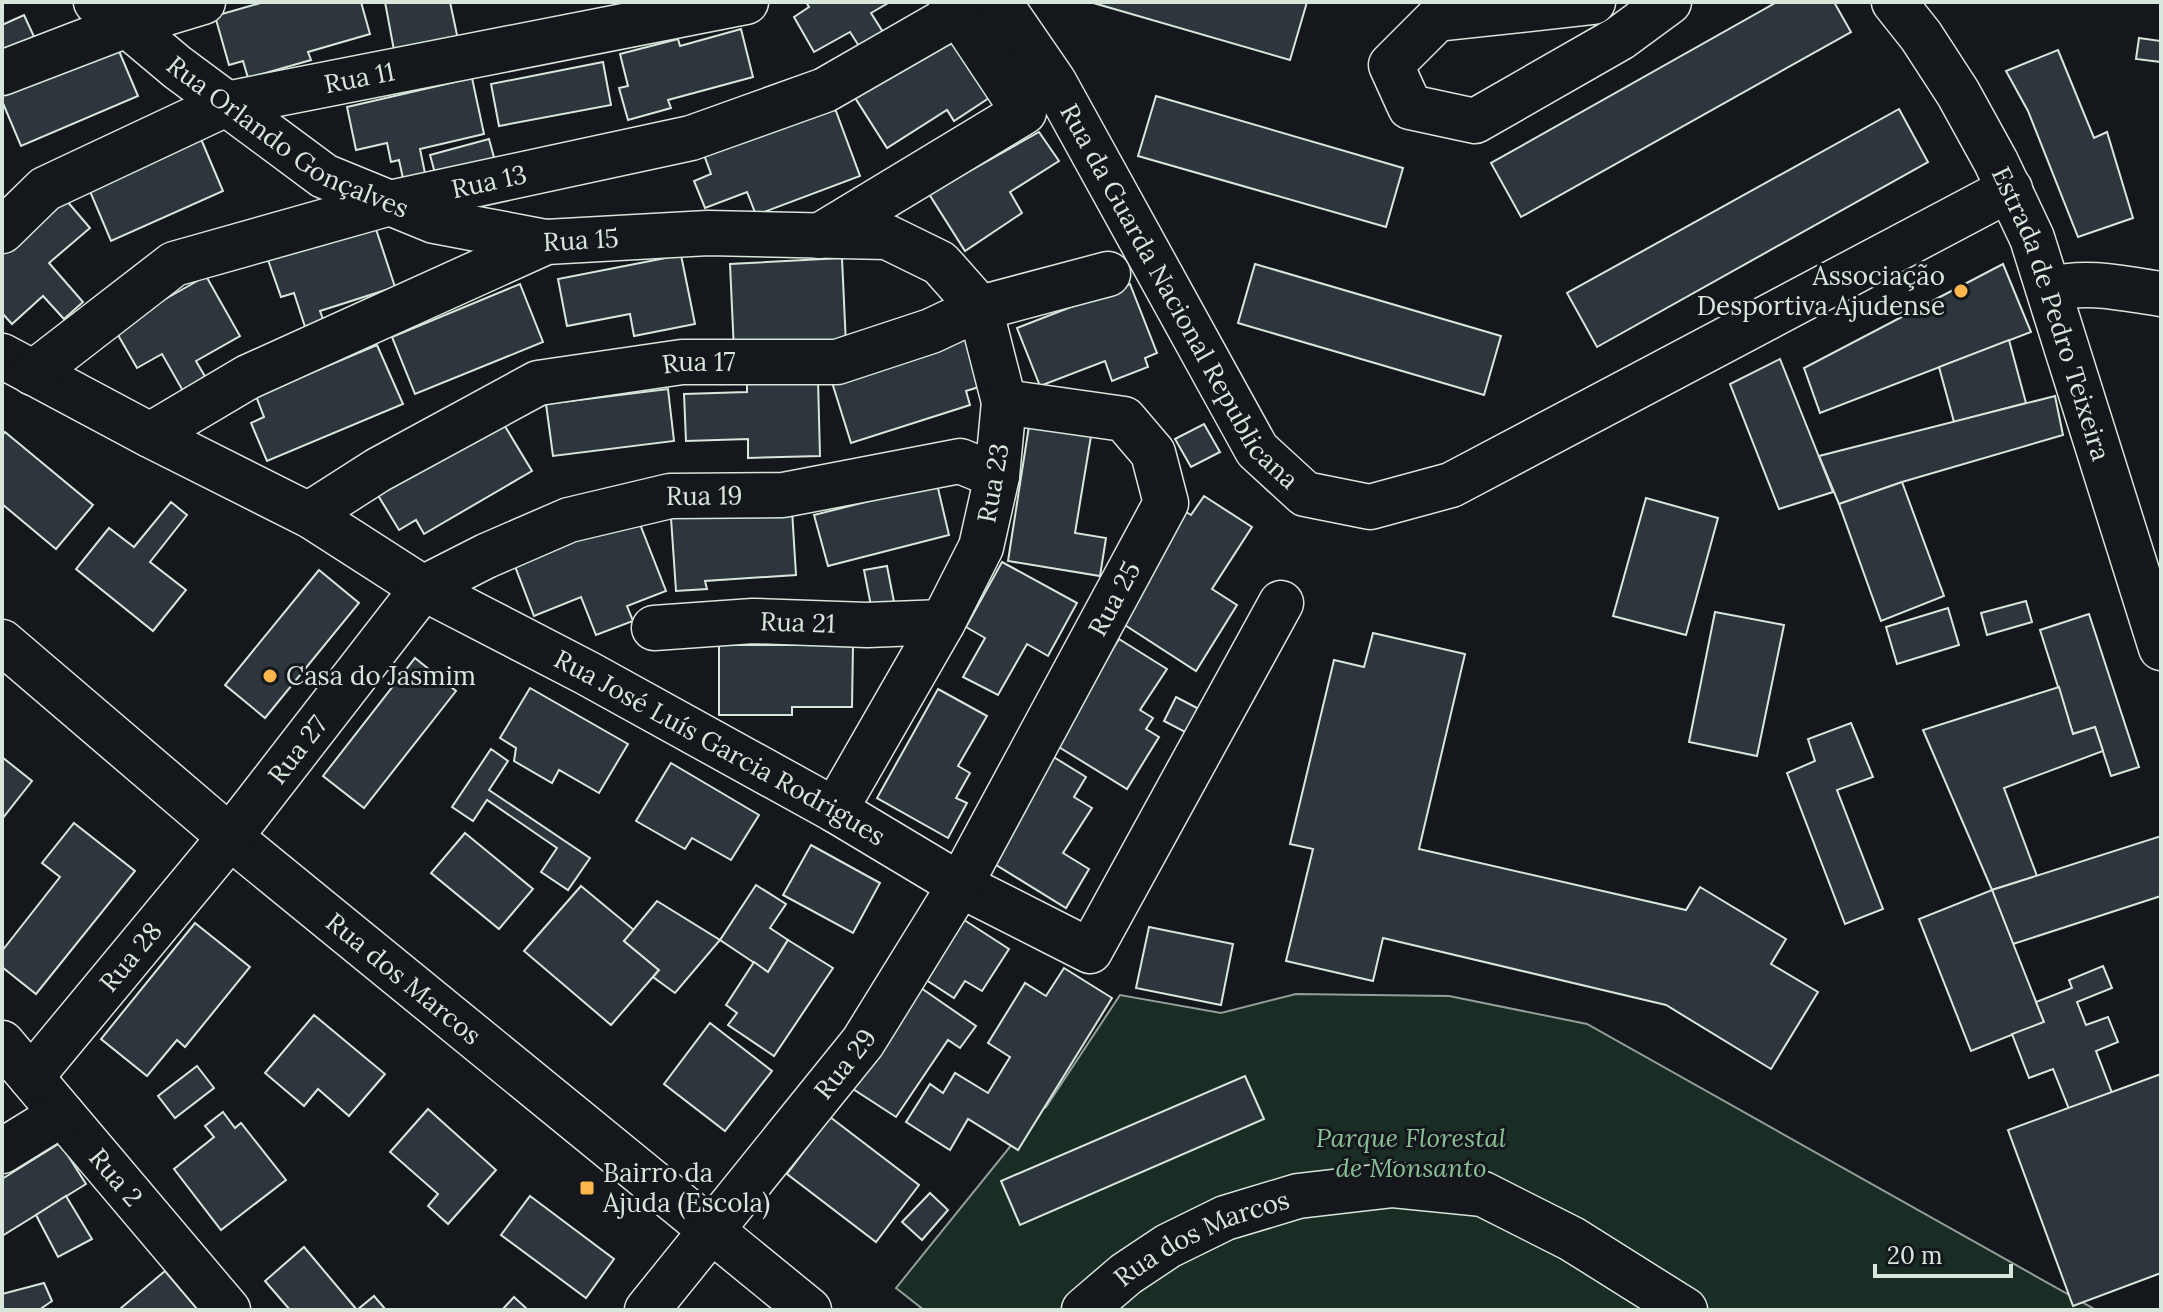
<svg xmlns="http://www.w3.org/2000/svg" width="2163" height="1312" font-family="Lora,serif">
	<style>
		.green { fill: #1a2d24; stroke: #939e99; stroke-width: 2 }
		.building { fill: #2c363c; stroke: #d8e6dc; stroke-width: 2 }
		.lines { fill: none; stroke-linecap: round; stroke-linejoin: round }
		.minor-casing { stroke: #d8e6dc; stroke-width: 47 }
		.minor { stroke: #14181c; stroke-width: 44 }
		.poi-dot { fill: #ffb74d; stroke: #14181c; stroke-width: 3 }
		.labels { text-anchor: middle; stroke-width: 6; stroke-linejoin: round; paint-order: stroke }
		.street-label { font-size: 26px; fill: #d8e6dc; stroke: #14181c }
		.poi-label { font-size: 26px; fill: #d8e6dc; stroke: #14181c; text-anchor: start }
		.park-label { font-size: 26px; font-style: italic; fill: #8ac095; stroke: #14181c }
	</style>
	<rect width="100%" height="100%" fill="#14181c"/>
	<!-- green -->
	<path class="green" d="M1296 994 1449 996 1587 1024 2096 1310H924L896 1288 1038 1112 1046 1107 1120 995 1221 1013Z"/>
	<!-- building -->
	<g class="building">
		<path d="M264 2H361L370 34 308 52 311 60 248 78 243 61 229 65 215 16Z"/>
		<path d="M385 2H450L460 49 396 61Z"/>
		<path d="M806 2H890L871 13 888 40 864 54 850 32 814 52 794 17 809 7Z"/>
		<path d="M1090 2H1307L1290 60Z"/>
		<path d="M1777 2H1834L1851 32 1521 217 1491 163Z"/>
		<path d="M24 15 36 41 2 58V25Z"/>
		<path d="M741 29 753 77 668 100 671 108 628 120 619 88 628 86 620 54 678 39 680 46Z"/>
		<path d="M948 32 989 98 954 121 947 110 887 148 852 93Z"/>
		<path d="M2139 38 2161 41V62L2136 59Z"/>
		<path d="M116 44 138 96 21 146 2 101V93Z"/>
		<path d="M2058 50 2094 138 2107 132 2133 218 2078 237 2028 111 2006 71Z"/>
		<path d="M603 62 611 105 499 126 491 84Z"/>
		<path d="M472 78 484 134 420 149 426 178 404 183 399 160 391 162 387 143 356 150 347 107Z"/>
		<path d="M1156 96 1403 168 1386 227 1138 156Z"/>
		<path d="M833 103 860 176 756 215 747 192 705 208 694 181 711 174 703 152Z"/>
		<path d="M1899 109 1928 162 1597 347 1567 293Z"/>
		<path d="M1039 132 1059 161 1010 192 1022 213 965 251 929 194Z"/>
		<path d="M201 139 223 191 111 241 89 189Z"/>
		<path d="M489 139 495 161 436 177 430 155Z"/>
		<path d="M66 200 90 228 49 263 83 302 64 319 43 296 12 324 2 313V255Z"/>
		<path d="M375 226 395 287 320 311 326 327 307 333 294 293 281 297 268 260Z"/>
		<path d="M681 255 695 324 634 336 630 314 567 326 558 279Z"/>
		<path d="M842 258 846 345 734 351 730 264Z"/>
		<path d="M1255 264 1501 336 1484 395 1238 323Z"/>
		<path d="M2003 264 2031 332 1820 413 1804 368Z"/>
		<path d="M206 276 240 336 196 361 210 385 187 398 162 354 137 368 114 328Z"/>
		<path d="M520 284 543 342 415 394 392 337Z"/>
		<path d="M1130 284 1157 353 1145 358 1148 367 1112 381 1105 361 1040 386 1017 328Z"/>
		<path d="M965 332 982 386 966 391 970 405 851 443 830 376Z"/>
		<path d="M2009 340 2026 403 1954 422 1939 367Z"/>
		<path d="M377 345 403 404 267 461 251 423 264 417 256 396Z"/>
		<path d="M1780 359 1833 492 1779 509 1730 384Z"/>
		<path d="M818 380 820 456 748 458V439L686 441 684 394 747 392V382Z"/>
		<path d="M668 389 674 441 553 456 546 404Z"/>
		<path d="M2055 396 2063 435 1902 482 1839 504 1819 456Z"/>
		<path d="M500 418 532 471 424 534 416 520 399 530 376 492Z"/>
		<path d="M1204 424 1220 452 1191 467 1175 439Z"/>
		<path d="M1029 426 1091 436 1075 533 1106 538 1100 576 1008 561Z"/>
		<path d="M5 432 93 505 56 549 2 504V436Z"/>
		<path d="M1902 482 1944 596 1881 621 1839 504Z"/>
		<path d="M937 484 949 535 828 566 814 515Z"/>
		<path d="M1204 496 1252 527 1212 589 1237 605 1196 671 1114 618 1183 510 1191 515Z"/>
		<path d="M1646 498 1718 518 1686 635 1613 616Z"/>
		<path d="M171 502 187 515 150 562 186 590 153 631 76 569 109 528 134 547Z"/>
		<path d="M792 510 796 575 705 581 707 589 676 591 671 518Z"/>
		<path d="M636 514 666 591 627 606 633 621 596 635 581 597 534 616 513 561Z"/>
		<path d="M1002 562 1077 603 1048 656 1027 644 998 695 963 677 985 638 966 627Z"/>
		<path d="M887 566 894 602 871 606 864 570Z"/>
		<path d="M319 570 359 603 265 718 225 685Z"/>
		<path d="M2026 601 2032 622 1987 635 1981 613Z"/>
		<path d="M1948 608 1959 645 1897 664 1886 627Z"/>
		<path d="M1715 612 1784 625 1757 756 1689 742Z"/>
		<path d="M2089 614 2139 767 2111 776 2095 727 2073 734 2040 630Z"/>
		<path d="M1373 633 1465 654 1419 849 1686 910 1700 887 1786 939 1771 964 1818 992 1771 1069 1666 1005 1383 938 1373 981 1286 961 1313 849 1290 844 1334 660 1364 667Z"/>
		<path d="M1119 639 1167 669 1140 710 1153 718 1146 729 1159 737 1127 789 1054 744Z"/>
		<path d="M719 645H853L852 707H792V715H719Z"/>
		<path d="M415 658 456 691 364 808 323 776Z"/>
		<path d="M2059 687 2073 734 2095 727 2103 751 2004 788 2037 876 1992 890 1923 730Z"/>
		<path d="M530 688 628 744 599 793 559 770 552 783 514 761 516 748 500 738Z"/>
		<path d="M938 689 987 716 958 766 970 773 956 798 967 803 948 838 877 798Z"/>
		<path d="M1176 697 1199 709 1187 733 1164 721Z"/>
		<path d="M1851 723 1873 777 1837 790 1883 909 1845 924 1787 773 1815 761 1808 739Z"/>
		<path d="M491 749 508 761 489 790 590 858 568 890 541 872 557 848 487 800 473 821 452 807Z"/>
		<path d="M1052 756 1086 777 1074 797 1092 808 1063 853 1089 869 1066 908 988 860Z"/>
		<path d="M2 757 32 781 2 819Z"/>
		<path d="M671 763 759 815 731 860 692 838 685 849 636 821Z"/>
		<path d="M74 823 135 871 36 994 2 967V951L60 877 42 863Z"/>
		<path d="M465 833 533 889 499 929 431 873Z"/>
		<path d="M2161 836V896L2013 944 1992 890Z"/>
		<path d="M811 845 880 883 853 933 783 895Z"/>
		<path d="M756 885 786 904 770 928 788 940 768 972 720 940Z"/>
		<path d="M581 886 634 930 624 941 659 970 611 1025 524 951Z"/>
		<path d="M1992 890 2044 1022 1971 1051 1919 919Z"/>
		<path d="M657 901 720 940 675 993 653 977 659 970 624 941Z"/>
		<path d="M958 916 1009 949 982 991 965 981 954 998 920 976Z"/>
		<path d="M195 923 250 967 185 1047 177 1040 147 1076 101 1039Z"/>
		<path d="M1149 927 1233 944 1221 1005 1136 988Z"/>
		<path d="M788 940 833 968 774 1056 728 1025 737 1013 726 1005 754 962 768 972Z"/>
		<path d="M2103 966 2112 988 2077 1002 2086 1025 2108 1017 2118 1042 2096 1051 2112 1093 2069 1109 2053 1069 2029 1078 2012 1034 2044 1022 2036 1002 2072 988 2069 980Z"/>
		<path d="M1064 968 1112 998 1018 1150 968 1119 950 1150 906 1122 930 1084 943 1093 955 1073 988 1093 1010 1057 988 1043 1025 983 1046 996Z"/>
		<path d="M921 988 976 1026 960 1048 948 1040 896 1117 853 1089Z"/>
		<path d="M314 1015 385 1074 349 1116 318 1089 304 1106 265 1073Z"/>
		<path d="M710 1023 772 1071 725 1131 664 1084Z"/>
		<path d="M197 1066 214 1088 175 1118 158 1096Z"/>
		<path d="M2161 1074V1273L2073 1306 2008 1130Z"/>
		<path d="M1245 1076 1264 1119 1020 1225 1001 1181Z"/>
		<path d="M428 1109 496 1170 448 1224 428 1206 438 1194 390 1152Z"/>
		<path d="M223 1112 235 1128 241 1123 286 1180 221 1230 174 1169 214 1137 205 1126Z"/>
		<path d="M830 1117 919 1185 876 1242 787 1174Z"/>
		<path d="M60 1143 86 1184 2 1236V1179Z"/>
		<path d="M930 1193 948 1210 922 1240 902 1222Z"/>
		<path d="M66 1196 92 1239 58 1257 36 1215Z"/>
		<path d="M530 1196 614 1259 586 1298 501 1235Z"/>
		<path d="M304 1247 357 1310 374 1296 386 1310H290L265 1281Z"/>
		<path d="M165 1271 198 1310H123L121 1308Z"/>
		<path d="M44 1283 52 1301 39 1310H2V1294Z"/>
		<path d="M514 1297 528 1310H502Z"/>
	</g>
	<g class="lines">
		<defs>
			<g id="minor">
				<path id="s1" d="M96 2 127 25 177 67 324 176 434 221 546 242"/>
				<path id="s2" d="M999 2 1054 82 1257 450 1305 494 1370 507 1451 485 2010 189"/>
				<path d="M1593 2 1437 19 1391 65 1410 107 1475 121 1620 38 1669 2"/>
				<path id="s3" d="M1894 2 1921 36 1958 93 1996 162 2032 238 2161 648"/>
				<path d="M2 73 127 25 203 2"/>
				<path id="s4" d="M2 231 45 189 226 104 746 2"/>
				<path d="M819 236 1024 112 951 2"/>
				<path d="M2049 289C2090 280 2120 288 2161 294"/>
				<path id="s5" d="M2 356 150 435 311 516 423 588 587 673 835 810 960 885 1090 951 1281 603"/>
				<path id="s6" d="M33 373 174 264 390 203 691 138 825 90 959 13"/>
				<path id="s7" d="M150 435 248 377 546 242 708 233 887 237 940 263 980 308 1004 402 997 476 981 547 943 622 835 810"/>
				<path id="s8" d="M311 516 317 509 378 470 538 383 682 362H837L931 331 980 308 1108 274"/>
				<path id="s9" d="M654 628 753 621 867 625 943 622"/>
				<path id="s10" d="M2 642 230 837 809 1310"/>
				<path id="s11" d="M2 1043 228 1310"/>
				<path id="s12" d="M31 1077 230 837 423 588 486 556 569 520 670 496 783 495 960 461 997 476"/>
				<path d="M2 1151 62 1114"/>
				<path id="s13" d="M647 1310 863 1042 960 885 1166 503 1153 453 1124 419 1004 402"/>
				<path id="s14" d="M1084 1310 1126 1274 1168 1246 1225 1218 1298 1196 1393 1185 1483 1194 1572 1239 1685 1310"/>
			</g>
		</defs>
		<!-- minor casing -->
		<use href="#minor" class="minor-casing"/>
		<!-- minor -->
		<use href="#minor" class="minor"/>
	</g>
	<!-- markers -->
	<g class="poi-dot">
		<circle cx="1961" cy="291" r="8"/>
		<circle cx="270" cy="676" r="8"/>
		<rect x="579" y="1180" width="16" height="16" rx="4"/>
	</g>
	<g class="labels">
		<!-- street labels -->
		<g class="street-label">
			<text dy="9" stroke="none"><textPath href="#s4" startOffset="396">Rua 11</textPath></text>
			<text dy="9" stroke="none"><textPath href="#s1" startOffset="236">Rua Orlando Gonçalves</textPath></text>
			<text dy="9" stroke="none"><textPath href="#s6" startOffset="504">Rua 13</textPath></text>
			<text dy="9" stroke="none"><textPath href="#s7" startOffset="476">Rua 15</textPath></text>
			<text dy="9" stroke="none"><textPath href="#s2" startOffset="346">Rua da Guarda Nacional Republicana</textPath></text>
			<text dy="9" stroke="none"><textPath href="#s3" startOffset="352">Estrada de Pedro Teixeira</textPath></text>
			<text dy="9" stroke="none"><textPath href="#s8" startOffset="426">Rua 17</textPath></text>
			<text transform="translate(993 483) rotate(-80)" y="9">Rua 23</text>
			<text dy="9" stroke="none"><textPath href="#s12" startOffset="926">Rua 19</textPath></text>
			<text dy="9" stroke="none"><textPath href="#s13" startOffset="854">Rua 25</textPath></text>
			<text dy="9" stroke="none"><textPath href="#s9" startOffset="144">Rua 21</textPath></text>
			<text dy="9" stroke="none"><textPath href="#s5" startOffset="818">Rua José Luís Garcia Rodrigues</textPath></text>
			<text dy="9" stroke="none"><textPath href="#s12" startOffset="422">Rua 27</textPath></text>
			<text dy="9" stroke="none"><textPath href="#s12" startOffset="156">Rua 28</textPath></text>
			<text dy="9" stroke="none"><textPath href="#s10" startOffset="524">Rua dos Marcos</textPath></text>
			<text dy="9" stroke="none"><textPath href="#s13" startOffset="316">Rua 29</textPath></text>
			<text dy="9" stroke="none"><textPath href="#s11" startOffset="176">Rua 2</textPath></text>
			<text dy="9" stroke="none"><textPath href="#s14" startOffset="140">Rua dos Marcos</textPath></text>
		</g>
		<!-- poi labels -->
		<g class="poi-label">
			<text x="1945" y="285" text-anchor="end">Associação<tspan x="1945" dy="30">Desportiva Ajudense</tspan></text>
			<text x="286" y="685">Casa do Jasmim</text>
			<text x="603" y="1182">Bairro da<tspan x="603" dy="30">Ajuda (Escola)</tspan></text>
		</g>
		<!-- park labels -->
		<g class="park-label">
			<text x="1411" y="1147">Parque Florestal<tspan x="1411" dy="30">de Monsanto</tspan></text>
		</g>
	</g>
	<!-- border -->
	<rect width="2163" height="1312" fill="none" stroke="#d8e6dc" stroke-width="8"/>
	<!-- scale -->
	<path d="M1875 1264v12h136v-12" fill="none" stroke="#d8e6dc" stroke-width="4"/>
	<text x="1887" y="1264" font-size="24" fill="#d8e6dc" stroke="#14181c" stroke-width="6" paint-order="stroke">20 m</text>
</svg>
